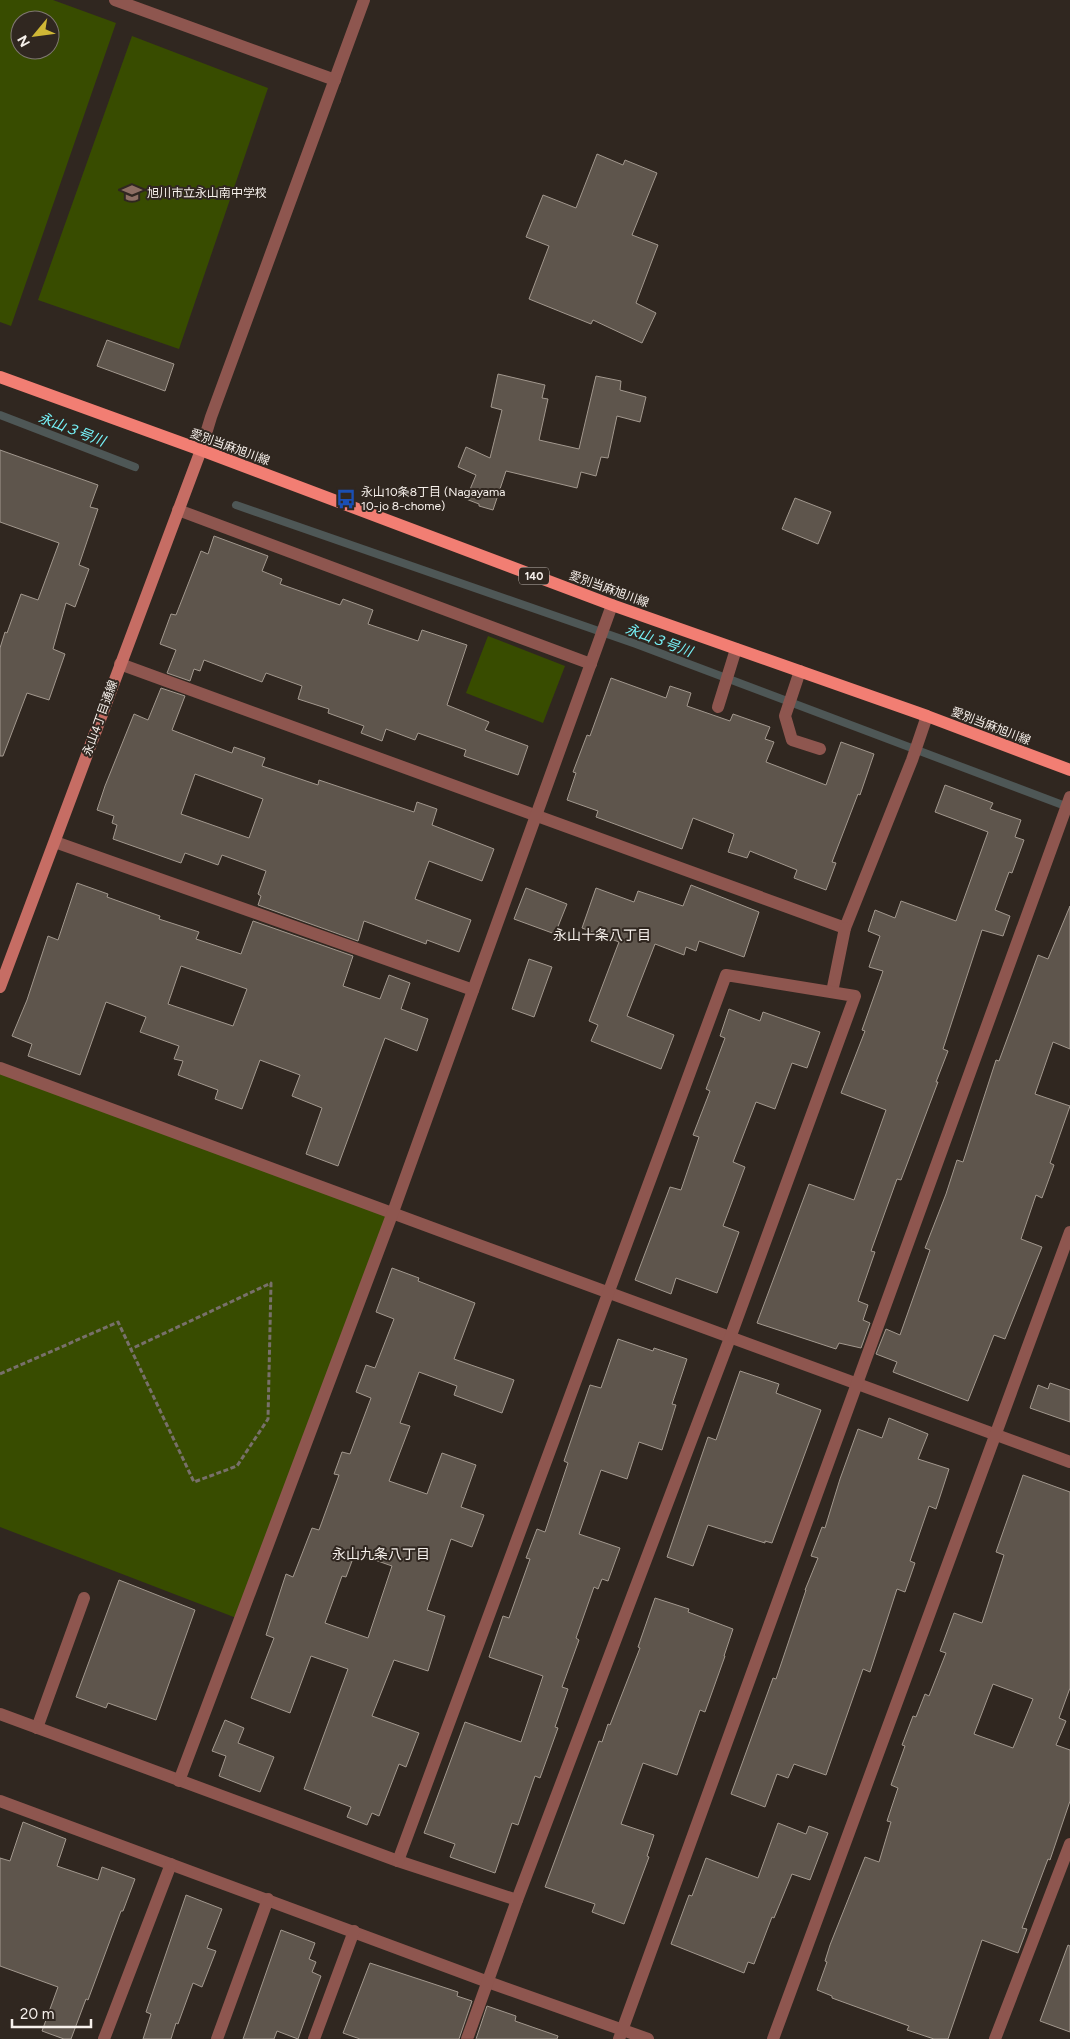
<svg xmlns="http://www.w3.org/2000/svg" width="1070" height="2039" font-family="Figtree,'Noto Sans JP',sans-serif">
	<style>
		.green { fill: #384c00; fill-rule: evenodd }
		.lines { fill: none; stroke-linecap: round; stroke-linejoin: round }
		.stream { stroke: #4e5756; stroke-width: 8 }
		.building { fill: #5e554c; stroke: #a2988e; fill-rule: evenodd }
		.path { stroke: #78706a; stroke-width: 3; stroke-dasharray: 5 2.5; stroke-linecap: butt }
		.lane { stroke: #8e564f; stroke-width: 12 }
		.street { stroke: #8e564f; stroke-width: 12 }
		.secondary { stroke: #c66d64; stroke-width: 12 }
		.primary { stroke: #f27e73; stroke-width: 12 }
		.labels { text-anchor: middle; stroke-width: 4; stroke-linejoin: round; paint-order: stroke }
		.shield { fill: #302720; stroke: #bbb4ae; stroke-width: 1 }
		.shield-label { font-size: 11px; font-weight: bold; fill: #f6f0eb }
		.poi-label { font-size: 12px; fill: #f6f0eb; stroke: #302720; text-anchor: start }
		.street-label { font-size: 12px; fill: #f6f0eb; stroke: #302720 }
		.water-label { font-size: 14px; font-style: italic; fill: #77f4fa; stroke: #302720 }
		.neighbourhood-label { font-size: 14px; fill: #f6f0eb; stroke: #302720 }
	</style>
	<rect width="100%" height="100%" fill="#302720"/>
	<!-- green -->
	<g class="green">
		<path d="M0 0H53L116 23 11 326 0 322ZM20 20H50V50H20Z"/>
		<path d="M132 36 268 88 179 349 38 300Z"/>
		<path d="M488 636 565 666 543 723 466 693Z"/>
		<path d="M0 1068 393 1212 239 1619 0 1527Z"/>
	</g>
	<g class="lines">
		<!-- stream -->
		<g class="stream">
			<path d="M0 415 135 467"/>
			<path d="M236 505 636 644 1068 807"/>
		</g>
	</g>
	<!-- building -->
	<g class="building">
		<path d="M597 154 623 165 625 160 657 173 632 235 658 245 636 303 656 313 642 343 593 320 591 324 529 299 549 246 526 237 543 195 576 208Z"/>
		<path d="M107 340 174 364 165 391 97 366Z"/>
		<path d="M498 374 545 385 542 398 548 399 539 440 579 449 596 376 621 381 620 390 646 397 640 422 617 416 608 458 601 457 596 476 581 472 577 488 506 471 493 510 479 506V504L466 499 476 475 458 467 466 447 490 458 502 410 491 407Z"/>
		<path d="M0 450 98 485 90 507 98 509 79 565 89 569 75 607 66 603 53 649 65 654 49 700 27 693 3 756H0V648L5 632 7 633 21 594 38 600 59 543 0 522Z"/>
		<path d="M795 498 831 512 818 544 782 529Z"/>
		<path d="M214 536 268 556 262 571 282 579 280 584 340 605 343 599 373 610 368 624 418 641 422 630 467 645 447 705 489 722 485 730 528 746 518 775 464 756 466 750 418 733 415 740 386 729 382 741 361 733 364 726 328 713 329 709 298 699 302 686 266 673 262 682 204 660 200 671 194 669 190 681 167 673 176 650 160 644 171 614 176 615 201 551 208 554Z"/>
		<path d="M611 678 666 698 670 686 691 693 687 706 730 721 733 714 770 727 765 739 774 742 766 762 826 785 841 742 874 754 860 795 858 794 832 862 836 863 826 890 794 878 797 870 750 851 747 858 728 852 734 834 693 818 682 849 596 817 598 811 567 800 576 773 573 772 587 735 590 736Z"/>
		<path d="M161 688 185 696 172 730 232 753 234 747 265 758 262 766 318 785 319 780 414 812 417 802 437 809 432 825 494 849 482 881 429 861 415 899 471 920 459 952 427 940 426 944 364 921 358 941 258 905 261 896 258 894 266 871 222 855 218 865 185 853 181 863 113 839 117 825 112 823 114 816 97 810 105 786 134 714 148 720ZM195 774 263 799 249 838 181 814Z"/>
		<path d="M945 785 993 803 990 809 1021 820 1015 837 1024 840 1012 873 1009 872 995 910 1010 916 1003 936 982 930 943 1049 948 1051 936 1082H938L901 1180 897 1179 871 1251 875 1252 858 1301 868 1305 863 1320 870 1323 861 1348 839 1343 836 1349 757 1323 809 1184 854 1200 886 1110 841 1093 865 1031 862 1030 883 971 869 967 880 936 868 931 875 910 895 918 901 901 956 921 988 832 935 812Z"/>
		<path d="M77 883 108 894 107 897 160 916 159 919 199 932 196 939 241 954 253 921 353 956 343 986 380 999 389 975 410 983 401 1009 428 1019 417 1051 385 1038 338 1166 306 1154 322 1108 292 1096 300 1075 260 1060 242 1109 215 1099 218 1090 178 1075 183 1061 174 1059 179 1046 140 1032 146 1017 106 1002 80 1075 28 1056 32 1044 12 1036 27 1000 48 936 58 940ZM181 966 247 989 233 1026 168 1004Z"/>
		<path d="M691 885 759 912 744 957 699 941 696 951 686 947 684 955 655 944 627 1016 674 1035 661 1069 591 1041 598 1025 589 1021 619 942 582 928 596 888 634 902 638 891 683 906Z"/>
		<path d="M526 888 567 904 555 934 514 919Z"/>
		<path d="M1070 906V1049L1053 1042 1035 1094 1070 1106 1050 1163 1054 1165 1042 1198 1036 1195 1021 1239 1042 1247 1005 1339 994 1335 968 1401 893 1372 897 1362 876 1354 886 1329 900 1335 930 1250 925 1248 946 1194 957 1160 963 1162 996 1060 999 1061 1038 955 1048 959Z"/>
		<path d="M529 959 552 967 534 1017 512 1009Z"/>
		<path d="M729 1009 760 1021 763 1012 820 1032 807 1068 792 1063 775 1109 756 1102 733 1162 745 1167 723 1226 739 1232 717 1293 676 1278 671 1294 635 1280 670 1187 681 1190 699 1137 693 1135 710 1091 706 1089 725 1038 720 1036Z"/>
		<path d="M392 1268 419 1278 418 1281 475 1303 454 1359 514 1380 502 1413 454 1395 457 1386 419 1372 400 1423 410 1426 389 1481 427 1494 442 1453 476 1465 461 1507 484 1515 472 1547 451 1539 427 1610 445 1616 428 1671 394 1660 372 1716 419 1733 406 1767 399 1764 379 1816 372 1813 367 1825 347 1817 351 1807 304 1789 348 1669 311 1656 290 1713 251 1698 274 1638 266 1635 286 1574 293 1577 312 1528 319 1530 339 1475 334 1474 342 1452 350 1454 371 1398 356 1392 366 1365 375 1368 394 1319 376 1312ZM355 1553 392 1566 368 1638 325 1623 342 1576 346 1577Z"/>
		<path d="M618 1339 653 1351 654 1348 687 1359 672 1404 676 1405 662 1450 639 1442 627 1479 601 1470 579 1534 620 1548 608 1581 602 1579 598 1589 594 1587 576 1638 579 1640 562 1687 568 1689 555 1727 558 1728 540 1778 535 1776 518 1825 512 1823 495 1873 450 1857 455 1844 424 1833 465 1722 521 1742 543 1676 489 1657 503 1616 509 1618 530 1559 526 1558 537 1529 545 1532 568 1463 564 1461 590 1385 601 1388Z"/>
		<path d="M740 1371 779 1384 776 1393 821 1410 772 1543 765 1541V1543L708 1525 693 1566 667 1557 708 1437 716 1440Z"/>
		<path d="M1050 1383 1070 1390V1422L1030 1408 1038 1385 1048 1389Z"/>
		<path d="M889 1418 928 1434 918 1459 949 1469 936 1509 929 1506 910 1561 915 1563 905 1592 897 1589 870 1672 863 1669 826 1775 794 1764 788 1778 777 1774 765 1807 731 1794 773 1678 776 1679 806 1590H805L818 1558 811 1556 822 1527 825 1528 840 1479 858 1429 882 1438Z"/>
		<path d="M1023 1475 1070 1492V1688L1059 1718 1066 1721 1056 1745 1070 1750V1801L1050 1860 1048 1859 1022 1928 1027 1929 1018 1953 982 1940 948 2039H934L907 2030 909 2026 832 1998V1996L817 1990 827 1962 825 1961 830 1945 865 1857 879 1862 891 1822 887 1821 898 1788 891 1785 905 1746 902 1745 913 1716 916 1717 925 1694 929 1696 946 1653 940 1651 954 1613 982 1623 1004 1555 996 1552ZM993 1684 1033 1699 1013 1748 974 1734Z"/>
		<path d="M119 1580 195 1610 156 1720 108 1703 106 1708 76 1697Z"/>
		<path d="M655 1598 689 1609 688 1612 733 1629 724 1656H725L705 1712 700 1710 677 1775 643 1763 621 1824 654 1835 647 1856 649 1857 624 1924 592 1912 595 1904 545 1887 599 1741 602 1742 608 1724 610 1725 640 1648 638 1647Z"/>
		<path d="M225 1720 244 1728 238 1743 274 1757 260 1792 219 1776 226 1756 212 1751Z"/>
		<path d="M23 1822 66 1839 57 1866 98 1880 102 1867 135 1879 123 1911H121L88 2000 86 1999 71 2039H64L42 2031 58 1987 0 1966V1858L10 1861Z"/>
		<path d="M778 1823 806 1834 809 1826 828 1833 810 1880 792 1874 774 1918 772 1917 754 1964 748 1962 744 1973 671 1944 689 1895 692 1896 706 1858 758 1878Z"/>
		<path d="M186 1895 222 1909 207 1948 216 1951 202 1987 193 1983 178 2024 176 2023 171 2039H143L151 2014 146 2012Z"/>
		<path d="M281 1930 315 1943 309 1959 316 1962 312 1972 321 1976 314 1995 298 2039 277 2031 274 2039H243Z"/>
		<path d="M1068 1945 1070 1946V2032L1040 2021Z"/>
		<path d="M370 1963 458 1992 457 1996 472 2001 459 2039H360L343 2033Z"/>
		<path d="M487 2006 516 2016 515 2021 558 2036 557 2039H476Z"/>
	</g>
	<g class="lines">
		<!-- path -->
		<path class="path" d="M0 1374 118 1322 194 1482 237 1466 268 1419 271 1283 131 1349"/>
		<!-- lane -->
		<g class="lane">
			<path d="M115 0 335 80"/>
			<path d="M800 671 785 716 792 740 820 749"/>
			<path d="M718 707 736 649"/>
			<path d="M37 1728 84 1598"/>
		</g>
		<!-- street -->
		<g class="street">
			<path d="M201 450 211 417 364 0"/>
			<path d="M178 510 591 664"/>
			<path d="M120 664 845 928 912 760 927 716"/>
			<path d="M55 842 473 990"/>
			<path d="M832 992 845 928"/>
			<path d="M0 1068C357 1199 712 1333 1070 1462"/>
			<path d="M0 1714 398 1861 517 1900"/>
			<path d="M179 1781 393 1212 612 605"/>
			<path d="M0 1801 488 1982 648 2039"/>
			<path d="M398 1861 726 975 855 996 730 1338 517 1900 467 2039"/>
			<path d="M104 2039 171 1864"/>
			<path d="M217 2039 268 1899"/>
			<path d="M314 2039 354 1931"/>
			<path d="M619 2039 1070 797"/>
			<path d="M773 2039 1070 1232"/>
			<path d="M995 2039 1070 1844"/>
		</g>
		<!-- secondary -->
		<path class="secondary" d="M0 987 201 450"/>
		<!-- primary -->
		<path class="primary" d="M0 377 201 450 612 605 927 716 1070 770"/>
	</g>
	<!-- icons -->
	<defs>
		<symbol id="school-bare" viewBox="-9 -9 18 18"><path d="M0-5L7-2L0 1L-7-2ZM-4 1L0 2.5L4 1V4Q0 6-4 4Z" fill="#8d6e63" stroke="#302720" stroke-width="2.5" paint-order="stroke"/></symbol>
		<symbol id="bus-bare" viewBox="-9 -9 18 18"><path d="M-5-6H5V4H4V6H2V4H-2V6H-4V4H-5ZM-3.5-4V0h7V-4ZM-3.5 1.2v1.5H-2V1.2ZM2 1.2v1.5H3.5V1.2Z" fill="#1a4fb4" stroke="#302720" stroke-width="2.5" paint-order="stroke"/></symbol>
	</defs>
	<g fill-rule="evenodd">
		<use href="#school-bare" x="118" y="179" width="28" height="28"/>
		<use href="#bus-bare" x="332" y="485" width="28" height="28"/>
	</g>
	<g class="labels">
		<!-- shield labels -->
		<rect class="shield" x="519" y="567.5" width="30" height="17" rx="4"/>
		<g class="shield-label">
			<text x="534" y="580">140</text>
		</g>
		<!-- poi labels -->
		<g class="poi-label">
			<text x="147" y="197">旭川市立永山南中学校</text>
			<text x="361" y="496">永山10条8丁目 (Nagayama<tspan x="361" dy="14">10-jo 8-chome)</tspan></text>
		</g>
		<!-- street labels -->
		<g class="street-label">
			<text transform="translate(230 447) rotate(20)" y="4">愛別当麻旭川線</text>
			<text transform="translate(609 589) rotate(20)" y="4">愛別当麻旭川線</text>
			<text transform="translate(100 718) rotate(-70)" y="4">永山4丁目通線</text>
			<text transform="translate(991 726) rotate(21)" y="4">愛別当麻旭川線</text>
		</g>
		<!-- water labels -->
		<g class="water-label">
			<text transform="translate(72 429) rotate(21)" y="5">永山３号川</text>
			<text transform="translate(659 640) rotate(20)" y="5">永山３号川</text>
		</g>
		<!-- neighbourhood labels -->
		<g class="neighbourhood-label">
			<text x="602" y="940">永山十条八丁目</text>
			<text x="381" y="1559">永山九条八丁目</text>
		</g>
	</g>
	<!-- north arrow -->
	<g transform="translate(35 35) rotate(241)"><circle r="24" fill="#302720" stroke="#7f7771"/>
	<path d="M0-4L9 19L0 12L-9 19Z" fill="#d0b836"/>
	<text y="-8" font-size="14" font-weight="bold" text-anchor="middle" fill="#f6f0eb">N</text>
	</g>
	<!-- scale -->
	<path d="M12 2019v8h79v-8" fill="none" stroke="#f6f0eb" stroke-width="2.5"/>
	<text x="20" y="2019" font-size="15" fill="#f6f0eb" stroke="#302720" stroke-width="4" paint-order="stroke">20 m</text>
</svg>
